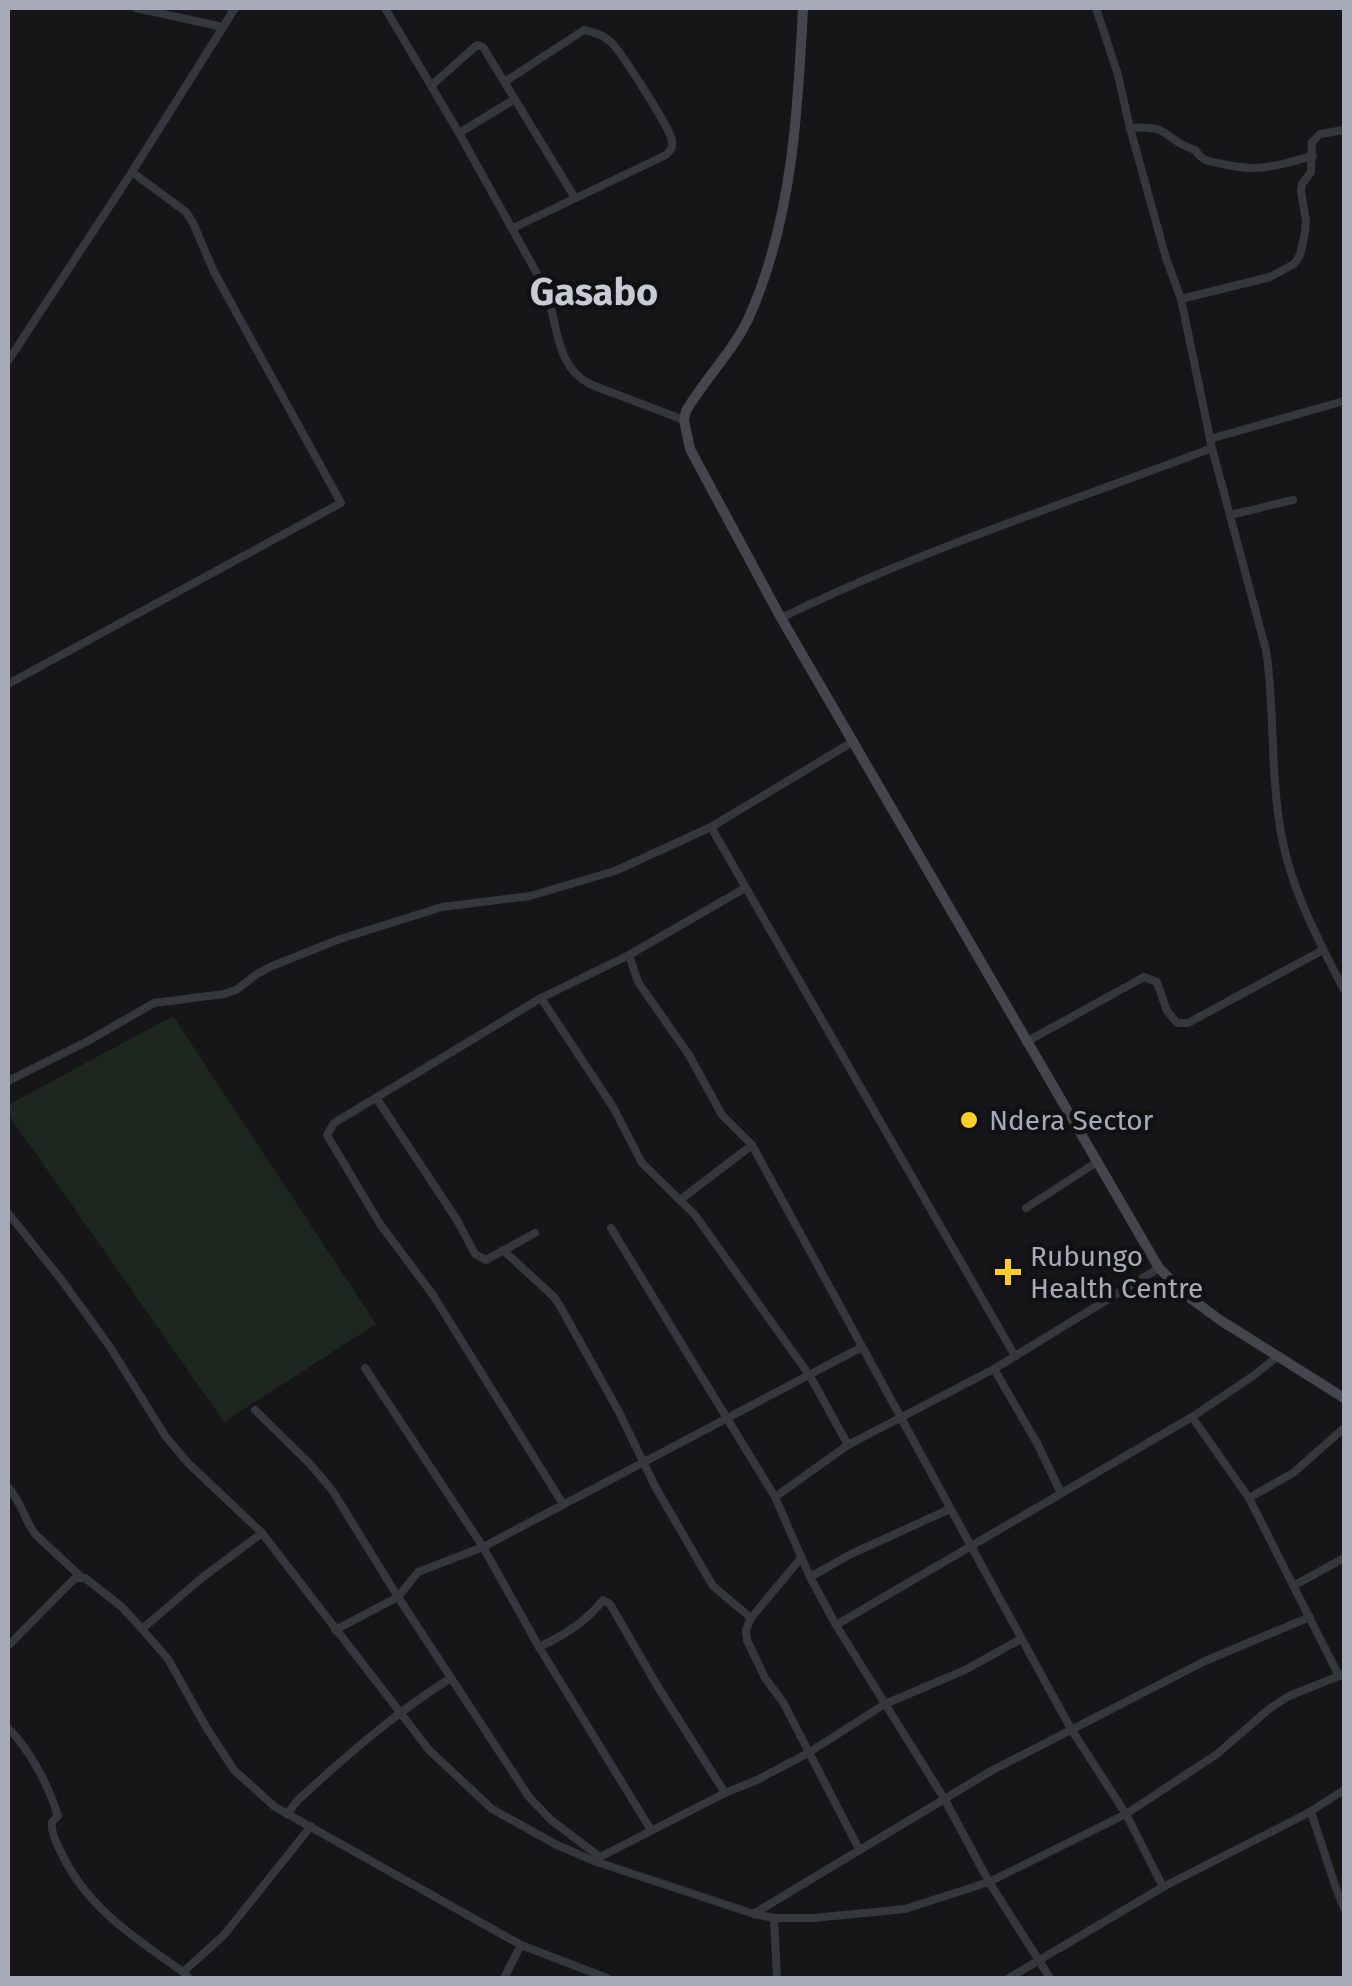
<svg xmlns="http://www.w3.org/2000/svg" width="1352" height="1986" font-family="'Fira Sans',sans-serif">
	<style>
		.green { fill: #1d261f }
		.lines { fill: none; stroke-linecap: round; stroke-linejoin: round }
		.minor { stroke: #36373d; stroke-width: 8 }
		.secondary { stroke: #44454d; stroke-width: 10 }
		.poi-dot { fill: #ffcd26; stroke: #111113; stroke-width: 4 }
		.labels { text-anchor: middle; stroke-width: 9; stroke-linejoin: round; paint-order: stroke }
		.poi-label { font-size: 28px; fill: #a7aab9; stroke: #111113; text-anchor: start }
		.district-label { font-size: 38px; font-weight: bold; fill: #c8cad5; stroke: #111113 }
	</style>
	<rect width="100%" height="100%" fill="#161618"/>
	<!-- green -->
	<path class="green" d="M173 1016 376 1324 224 1422 8 1114V1105Z"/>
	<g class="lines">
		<!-- minor -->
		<g class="minor">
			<path d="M136 8 223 27"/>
			<path d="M385 8 459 133 545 288C558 321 554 368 592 385L684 420"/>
			<path d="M1096 8 1118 75 1130 128 1166 258 1181 299 1212 448 1266 650C1275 708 1270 768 1280 827 1289 885 1317 938 1344 990"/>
			<path d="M506 81 584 30C595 32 605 36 613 44 623 56 670 127 672 141 673 149 671 149 666 155L513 228"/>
			<path d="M432 85 477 45 483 47 575 198"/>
			<path d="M1130 128C1172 124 1163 140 1195 150 1203 162 1210 161 1223 164 1261 173 1276 165 1313 156"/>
			<path d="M459 133 515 99"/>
			<path d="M1181 299 1270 277 1294 264 1300 255 1305 233 1306 221 1301 191 1302 184 1311 172 1312 142 1320 134 1344 130"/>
			<path d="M8 361 132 172 235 8"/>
			<path d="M1210 439 1344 401"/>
			<path d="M1230 515 1293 500"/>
			<path d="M781 618C920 550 1068 503 1212 448"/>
			<path d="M8 684 341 503 214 272 193 223 186 212 132 172"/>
			<path d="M711 827 1015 1356"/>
			<path d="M629 955 638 982 689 1055 722 1115 752 1145 1071 1729 1126 1814 1163 1887"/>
			<path d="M541 998 613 1107 642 1163 695 1215 810 1376 848 1445"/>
			<path d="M1026 1042 1144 977 1157 982 1167 1011 1177 1023H1188L1323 950"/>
			<path d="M8 1081 88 1041 154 1003 224 994 236 990 257 974 272 966 340 939 442 907 530 896 615 871 711 827 854 741"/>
			<path d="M377 1099 457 1220 475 1254 486 1260 535 1233"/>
			<path d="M680 1200 752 1145"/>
			<path d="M1026 1208 1097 1162"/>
			<path d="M8 1213 63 1282 110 1347 166 1437 188 1463 262 1533 429 1750 492 1809 557 1845 594 1861 754 1914 774 1918H814L905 1909 989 1882 1126 1814 1217 1754 1269 1709 1289 1696 1344 1674"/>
			<path d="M611 1228 775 1497 810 1577 836 1625 945 1800 989 1882 1050 1978"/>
			<path d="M503 1250 554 1297 560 1306 619 1412 656 1488 713 1586 751 1618 746 1630 747 1640 765 1678 783 1702 859 1849"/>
			<path d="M365 1368 483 1547 539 1647 651 1830"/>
			<path d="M994 1369 1037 1443 1061 1493"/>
			<path d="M255 1410 310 1464 332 1490 398 1597 529 1797 551 1820 600 1857"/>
			<path d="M1192 1417 1249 1498 1339 1676"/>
			<path d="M8 1487C21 1501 24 1519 35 1534L80 1576"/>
			<path d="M775 1497 848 1445 994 1369 1159 1268"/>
			<path d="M1249 1498 1293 1473 1344 1428"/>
			<path d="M563 1504 433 1295 380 1224 327 1135 334 1123 541 998 629 955 745 888"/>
			<path d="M810 1577 851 1554 950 1509"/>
			<path d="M1295 1585 1344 1558"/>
			<path d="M751 1618 801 1558"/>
			<path d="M836 1625 1192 1417 1253 1376 1278 1356"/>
			<path d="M142 1629 203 1577 262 1533"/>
			<path d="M335 1630 398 1597 418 1572 483 1547 862 1347"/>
			<path d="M8 1646 75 1578H85L122 1607 142 1629 168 1659 206 1727 234 1770 275 1807 521 1945 607 1978"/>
			<path d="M539 1647C563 1636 587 1621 603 1600L610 1604 658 1687 725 1793"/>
			<path d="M8 1728C30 1750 49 1786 58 1816L52 1822C51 1833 56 1842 61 1852 86 1907 135 1938 183 1972L189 1978"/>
			<path d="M1311 1812 1336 1888 1344 1908"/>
			<path d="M287 1814 298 1800C346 1756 396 1712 451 1678"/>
			<path d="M600 1857 725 1793 757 1780 808 1753 885 1704 965 1670 1021 1639"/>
			<path d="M755 1913 991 1771 1205 1661 1310 1617"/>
			<path d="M774 1918 777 1978"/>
			<path d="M183 1972 224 1935 311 1826"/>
			<path d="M504 1978 521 1945"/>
			<path d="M1009 1978 1163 1887 1308 1813 1344 1790"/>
		</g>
		<!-- secondary -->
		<path class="secondary" d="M803 8C798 112 792 219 750 315 734 351 705 378 686 411L684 420 690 449 781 618 1159 1268 1186 1295 1220 1320 1344 1398"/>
	</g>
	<!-- markers -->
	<g class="poi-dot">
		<circle cx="969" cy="1120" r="10"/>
		<path d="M1003 1257h10v10h10v10h-10v10h-10v-10h-10v-10h10z"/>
	</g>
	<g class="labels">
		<!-- poi labels -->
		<g class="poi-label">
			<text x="989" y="1130">Ndera Sector</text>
			<text x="1030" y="1266">Rubungo<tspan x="1030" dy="32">Health Centre</tspan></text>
		</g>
		<!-- district labels -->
		<g class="district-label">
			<text x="594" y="305">Gasabo</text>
		</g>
	</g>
	<!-- border -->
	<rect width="1352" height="1986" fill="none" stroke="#a7aab9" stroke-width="20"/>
</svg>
